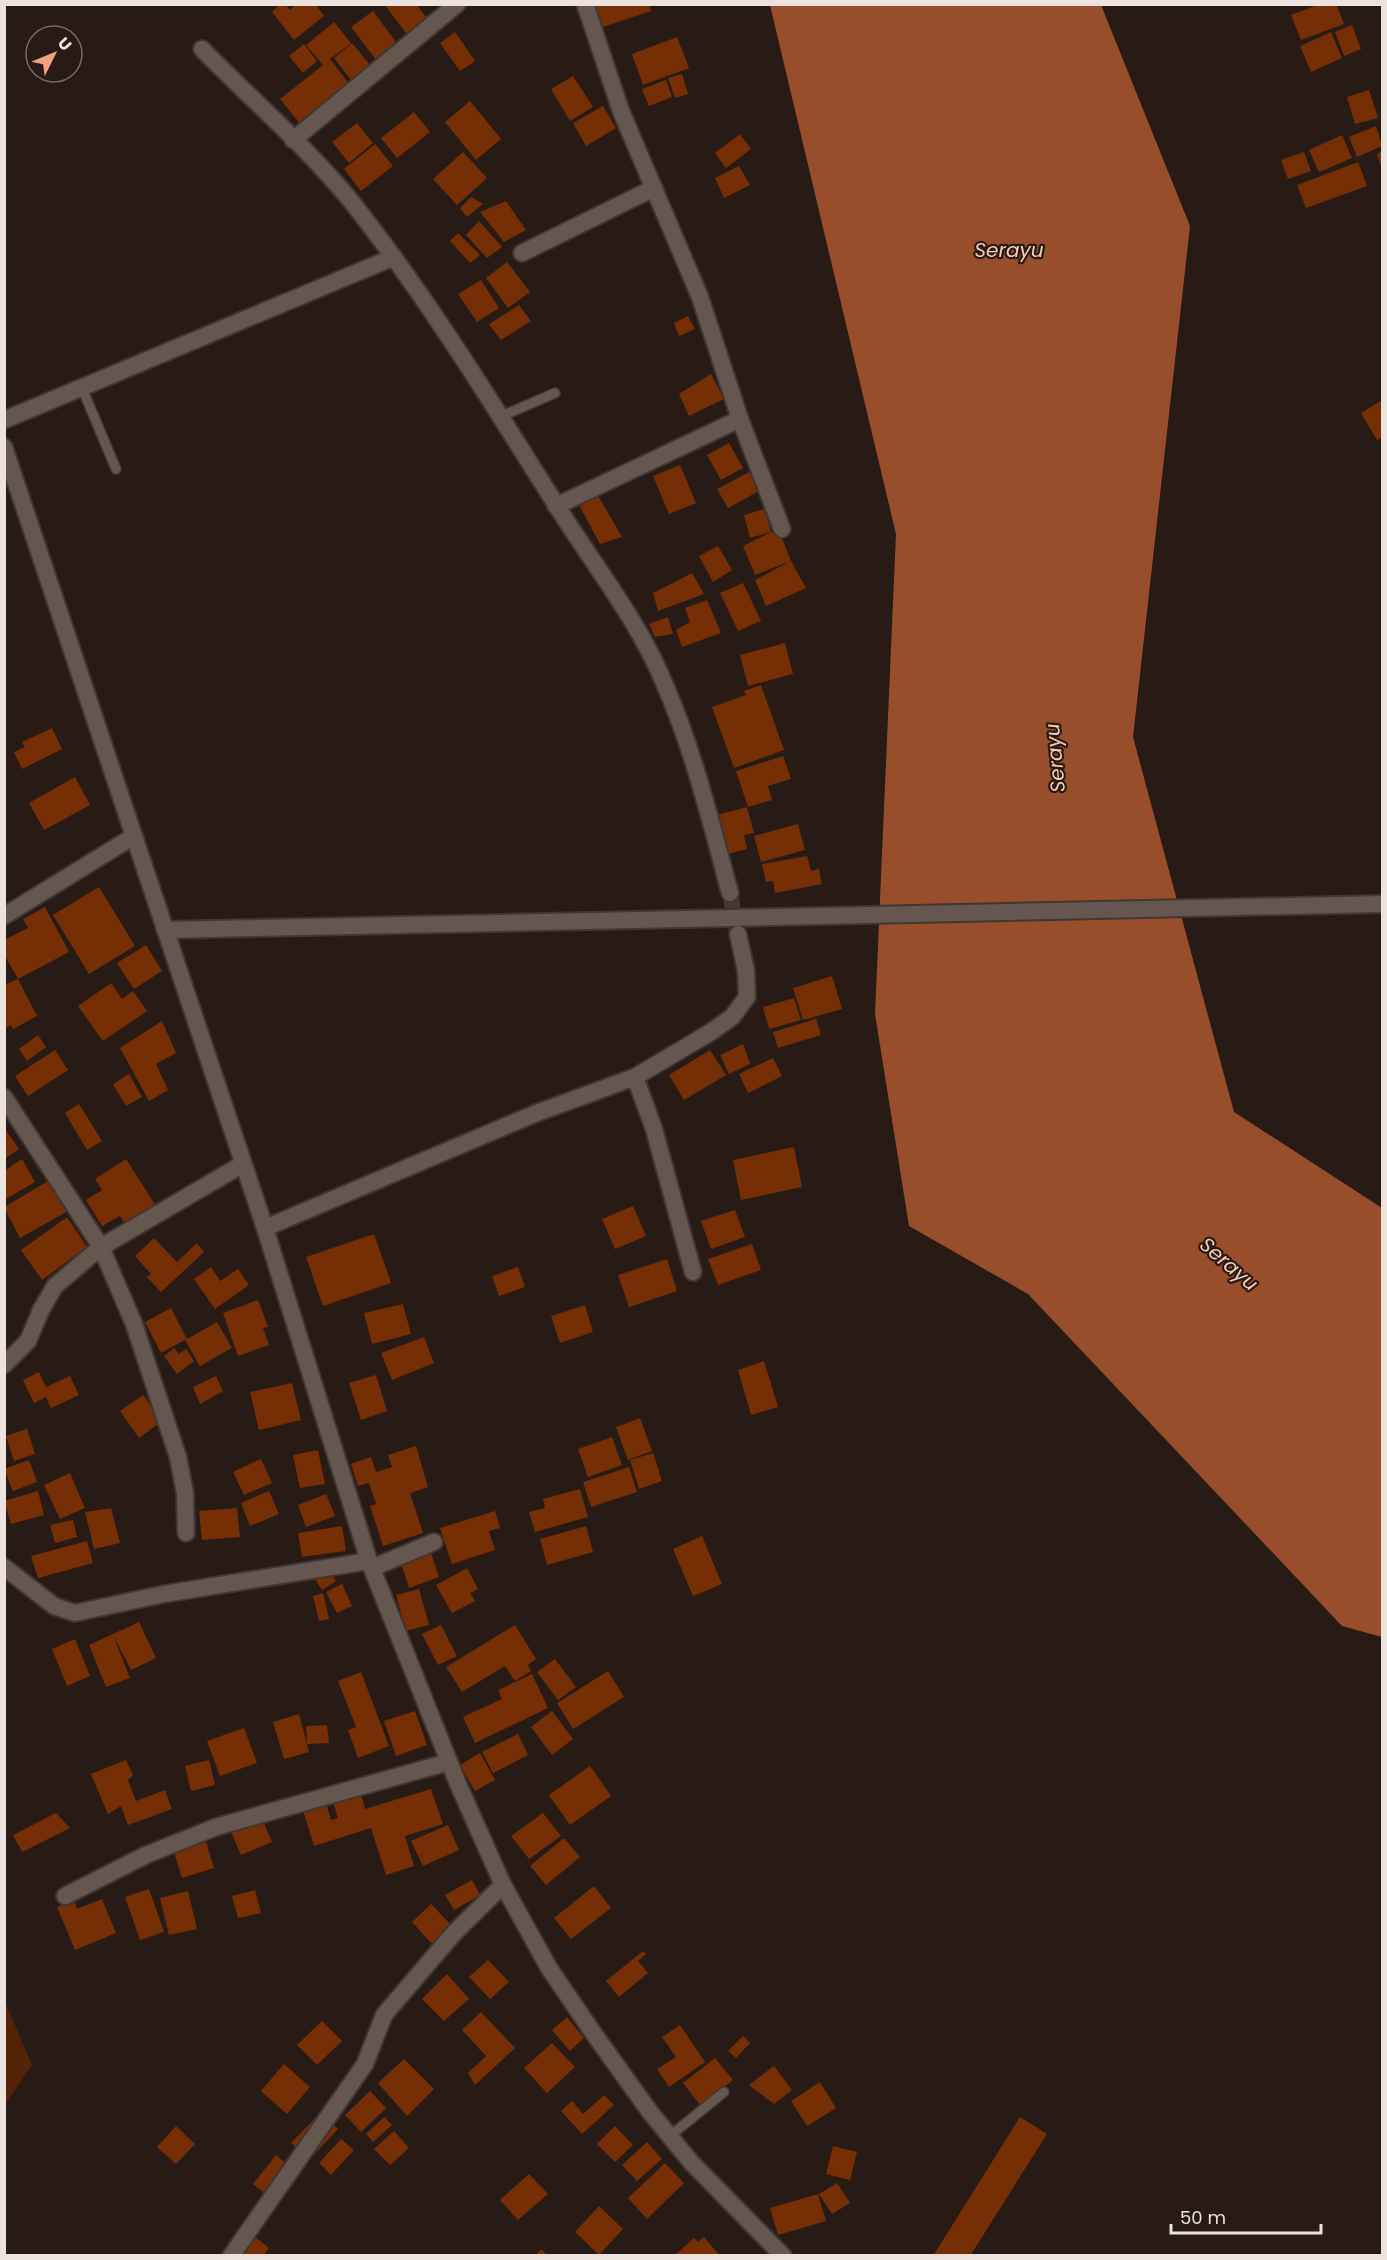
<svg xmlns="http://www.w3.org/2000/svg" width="1387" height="2260" font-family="Poppins,sans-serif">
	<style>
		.green { fill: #542208 }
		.water { fill: #994e2b }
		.building { fill: #762e04 }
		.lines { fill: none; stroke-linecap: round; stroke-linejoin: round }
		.minor-tunnel { stroke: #453933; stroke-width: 16; stroke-dasharray: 16 8; stroke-linecap: butt }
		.service-casing { stroke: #403633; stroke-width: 12 }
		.minor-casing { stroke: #403633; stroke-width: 20 }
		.secondary-casing { stroke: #403633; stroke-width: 20 }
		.service { stroke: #65564f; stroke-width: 9 }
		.minor { stroke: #65564f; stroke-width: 16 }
		.secondary { stroke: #65564f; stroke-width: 16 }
		.labels { text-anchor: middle; stroke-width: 4.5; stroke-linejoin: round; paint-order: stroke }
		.water-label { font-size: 20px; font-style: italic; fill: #f7cbb8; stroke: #281b15 }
	</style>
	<rect width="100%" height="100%" fill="#281b15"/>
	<!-- green -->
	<path class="green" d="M5 2002 32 2065 5 2105H4Z"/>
	<!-- water -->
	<path class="water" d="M770 5H1101L1190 226 1133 737 1234 1112 1382 1208V1637L1342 1626 1028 1294 909 1226 875 1014 896 534Z"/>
	<!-- building -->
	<g class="building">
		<path d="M280 4H285L290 10 296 4H315L324 16 294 40 272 12Z"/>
		<path d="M384 4H416L429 21 409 37Z"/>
		<path d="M595 4H649L651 11 603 27Z"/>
		<path d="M1320 4H1336L1344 24 1301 40 1291 15Z"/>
		<path d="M373 11 398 45 377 61 351 27Z"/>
		<path d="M334 22 351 43 330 59 351 86 302 126 280 99 323 65 306 45Z"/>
		<path d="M1352 25 1361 49 1344 56 1335 32Z"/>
		<path d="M455 32 475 61 460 71 440 43Z"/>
		<path d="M1331 32 1342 58 1311 72 1300 46Z"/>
		<path d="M677 37 689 68 643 85 632 54Z"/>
		<path d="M352 43 370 65 351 80 334 58Z"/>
		<path d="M304 44 317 61 303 73 289 56Z"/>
		<path d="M682 74 688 94 675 98 668 78Z"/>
		<path d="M573 76 593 107 570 121 551 89Z"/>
		<path d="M666 80 672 97 649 106 642 89Z"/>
		<path d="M1369 90 1378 118 1355 124 1347 97Z"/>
		<path d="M470 101 501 139 476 160 445 122Z"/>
		<path d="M603 106 616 128 586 146 573 123Z"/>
		<path d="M414 112 430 132 397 158 381 138Z"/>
		<path d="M357 123 373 143 349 163 332 142Z"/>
		<path d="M1376 126 1382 146 1357 157 1349 137Z"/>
		<path d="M740 134 751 149 726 168 715 153Z"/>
		<path d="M1342 135 1352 158 1319 172 1309 150Z"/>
		<path d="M375 144 393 166 361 191 344 169Z"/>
		<path d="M1382 151V169L1377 154Z"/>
		<path d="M463 152 487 178 457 205 433 179Z"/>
		<path d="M1304 152 1311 171 1288 179 1281 160Z"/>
		<path d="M1358 162 1367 186 1306 208 1297 185Z"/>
		<path d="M739 166 750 185 724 198 715 178Z"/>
		<path d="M471 197 483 204 467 217 460 208Z"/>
		<path d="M506 201 526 230 504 242 480 212Z"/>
		<path d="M479 221 502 247 487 258 466 235Z"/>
		<path d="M458 233 480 255 470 263 450 241Z"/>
		<path d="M507 262 530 292 508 308 486 278Z"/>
		<path d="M481 280 499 308 477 322 458 294Z"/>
		<path d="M519 305 531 321 501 340 489 324Z"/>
		<path d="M688 316 695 329 679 336 674 323Z"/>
		<path d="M711 374 724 399 689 416 679 394Z"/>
		<path d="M1382 400V437L1377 440 1361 413Z"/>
		<path d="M729 443 743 468 721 480 707 455Z"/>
		<path d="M680 465 696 503 669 514 653 476Z"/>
		<path d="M749 472 759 491 728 508 717 489Z"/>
		<path d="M597 494 622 537 600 544 579 505Z"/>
		<path d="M765 509 771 532 779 531 791 561 755 575 743 546 771 532 750 538 744 515Z"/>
		<path d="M718 546 732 570 713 582 699 556Z"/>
		<path d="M791 561 806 588 766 606 755 580Z"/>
		<path d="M692 573 704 594 658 611 653 593Z"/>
		<path d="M743 583 761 621 738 631 720 593Z"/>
		<path d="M707 600 721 633 682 647 676 630 690 622 685 608Z"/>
		<path d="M668 617 673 634 655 637 649 624Z"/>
		<path d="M785 643 793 674 748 686 740 655Z"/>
		<path d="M761 685 784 750 734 768 712 707 746 695 744 691Z"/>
		<path d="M52 728 62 749 22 769 14 752 25 747 22 742Z"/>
		<path d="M783 756 791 779 768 786 772 800 748 807 736 771Z"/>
		<path d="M75 777 90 805 44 830 29 803Z"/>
		<path d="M747 807 754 833 744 835 747 849 727 854 717 815Z"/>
		<path d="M798 824 805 850 761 862 754 836Z"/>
		<path d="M807 856 811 871 819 869 822 884 775 893 773 881 766 882 762 864Z"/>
		<path d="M99 887 135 946 89 974 53 915Z"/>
		<path d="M45 907 69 952 18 979 4 954V940L28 928 23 919Z"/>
		<path d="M146 945 162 971 134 989 117 963Z"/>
		<path d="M832 976 842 1009 803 1020 793 988Z"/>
		<path d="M18 979 37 1016 13 1029 11 1025 4 1029V985Z"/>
		<path d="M111 983 122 999 133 991 147 1011 103 1041 78 1006Z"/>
		<path d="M794 998 801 1020 769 1029 763 1007Z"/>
		<path d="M816 1019 821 1035 778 1048 773 1032Z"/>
		<path d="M162 1021 176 1053 156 1064 168 1090 149 1101 120 1048Z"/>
		<path d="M38 1035 46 1047 27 1061 19 1049Z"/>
		<path d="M743 1044 750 1064 729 1074 720 1055Z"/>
		<path d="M55 1050 68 1070 28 1096 15 1076Z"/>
		<path d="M710 1050 726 1075 684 1100 669 1075Z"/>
		<path d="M773 1058 782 1076 748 1093 739 1074Z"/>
		<path d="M129 1074 142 1097 126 1106 113 1084Z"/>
		<path d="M79 1104 102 1141 87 1150 65 1113Z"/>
		<path d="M4 1128 19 1149 4 1159Z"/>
		<path d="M794 1147 802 1187 741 1200 733 1160Z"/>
		<path d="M22 1159 35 1182 6 1199 4 1171Z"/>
		<path d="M126 1159 156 1206 126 1225 120 1216 102 1226 86 1200 102 1190 95 1179Z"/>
		<path d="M50 1180 68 1211 20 1238 4 1207Z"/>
		<path d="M633 1206 646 1236 615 1249 602 1219Z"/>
		<path d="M735 1210 745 1237 711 1249 701 1221Z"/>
		<path d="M67 1217 87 1247 42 1280 21 1250Z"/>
		<path d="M374 1234 391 1283 323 1306 306 1257Z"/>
		<path d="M154 1238 177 1262 197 1243 204 1252 161 1292 147 1277 151 1274 135 1256Z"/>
		<path d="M752 1244 761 1270 718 1285 708 1259Z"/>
		<path d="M667 1259 677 1291 629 1307 618 1275Z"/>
		<path d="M211 1267 220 1281 238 1269 249 1285 215 1309 194 1279Z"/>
		<path d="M518 1267 525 1287 499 1296 492 1276Z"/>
		<path d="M258 1300 268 1327 263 1328 269 1345 238 1356 223 1313Z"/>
		<path d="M403 1304 411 1334 372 1344 364 1313Z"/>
		<path d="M585 1305 593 1332 560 1343 551 1316Z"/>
		<path d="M171 1308 187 1339 217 1322 232 1348 200 1366 185 1340 161 1353 145 1322Z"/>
		<path d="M424 1337 434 1363 392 1380 381 1353Z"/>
		<path d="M174 1348 179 1354 186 1349 194 1361 177 1374 164 1356Z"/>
		<path d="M764 1361 778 1407 751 1415 738 1370Z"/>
		<path d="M39 1372 46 1387 70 1376 79 1395 51 1408 46 1397 34 1403 23 1380Z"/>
		<path d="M376 1375 387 1411 361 1420 349 1383Z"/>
		<path d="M216 1376 223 1391 200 1404 193 1387Z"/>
		<path d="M292 1383 301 1420 259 1430 250 1392Z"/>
		<path d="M143 1395 162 1421 139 1438 120 1411Z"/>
		<path d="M640 1418 652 1451 628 1460 616 1427Z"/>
		<path d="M27 1429 35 1454 14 1461 6 1436Z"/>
		<path d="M612 1437 622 1465 588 1477 578 1449Z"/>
		<path d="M416 1446 428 1487 410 1493 423 1533 383 1546 370 1506 376 1504 369 1483 358 1486 351 1464 371 1457 376 1472 392 1467 388 1455Z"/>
		<path d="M318 1450 325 1484 300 1488 293 1455Z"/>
		<path d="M653 1453 662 1481 639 1489 630 1460Z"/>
		<path d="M261 1459 272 1483 244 1495 233 1472Z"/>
		<path d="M29 1460 37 1482 13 1491 4 1469Z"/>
		<path d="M629 1467 637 1492 591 1507 583 1482Z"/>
		<path d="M70 1473 85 1508 60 1519 44 1485Z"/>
		<path d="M580 1489 588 1517 535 1532 529 1512 545 1508 543 1499Z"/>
		<path d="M38 1491 44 1515 11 1524 4 1501Z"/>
		<path d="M269 1491 279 1514 250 1526 241 1503Z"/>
		<path d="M326 1494 335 1516 306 1527 298 1505Z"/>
		<path d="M111 1508 120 1543 94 1549 85 1512Z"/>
		<path d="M237 1508 240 1537 202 1540 199 1511Z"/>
		<path d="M495 1511 500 1528 489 1531 495 1550 452 1564 440 1528Z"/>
		<path d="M73 1520 77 1537 55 1543 50 1525Z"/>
		<path d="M342 1526 346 1551 302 1557 298 1533Z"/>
		<path d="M586 1526 593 1552 547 1565 540 1539Z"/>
		<path d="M702 1536 722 1584 693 1596 673 1549Z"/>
		<path d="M87 1541 93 1563 38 1578 31 1556Z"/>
		<path d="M430 1550 439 1577 409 1588 400 1560Z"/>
		<path d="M467 1568 478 1589 470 1593 475 1601 452 1613 436 1585Z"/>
		<path d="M330 1571 336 1581 322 1590 315 1579Z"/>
		<path d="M342 1584 352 1606 337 1613 326 1592Z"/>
		<path d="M419 1589 429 1625 406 1631 396 1595Z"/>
		<path d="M323 1593 329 1619 319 1621 313 1596Z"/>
		<path d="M139 1622 156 1658 131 1670 113 1635 130 1678 106 1687 89 1645Z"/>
		<path d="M441 1625 457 1656 438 1665 422 1634Z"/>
		<path d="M515 1625 536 1659 528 1665 531 1671 515 1681 505 1666 462 1692 446 1667Z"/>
		<path d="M75 1639 90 1676 67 1686 52 1649Z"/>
		<path d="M555 1659 576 1687 558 1700 537 1672Z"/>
		<path d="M608 1671 624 1697 573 1729 557 1703Z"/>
		<path d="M361 1672 389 1746 358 1758 348 1730 356 1727 338 1681Z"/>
		<path d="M532 1674 548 1708 475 1743 463 1717 502 1699 498 1690Z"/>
		<path d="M415 1711 427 1745 396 1756 384 1721Z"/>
		<path d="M552 1711 573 1739 552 1755 531 1727Z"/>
		<path d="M299 1714 309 1752 284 1759 273 1722Z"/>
		<path d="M327 1725 329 1743 307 1744 306 1726Z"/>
		<path d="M244 1728 257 1763 220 1776 207 1741Z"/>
		<path d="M518 1734 528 1755 493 1773 482 1752Z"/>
		<path d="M480 1753 495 1780 475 1791 460 1765Z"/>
		<path d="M126 1760 133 1775 128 1780 136 1801 165 1790 172 1809 128 1825 121 1806 108 1814 91 1774Z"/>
		<path d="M209 1760 215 1785 191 1791 185 1766Z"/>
		<path d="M590 1766 611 1796 570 1825 549 1795Z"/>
		<path d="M431 1789 443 1824 405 1836 414 1866 386 1875 371 1828 314 1846 302 1807 325 1800 331 1820 338 1818 333 1802 361 1794 365 1809Z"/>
		<path d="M56 1813 70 1828 22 1852 13 1835Z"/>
		<path d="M543 1813 561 1836 529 1859 511 1836Z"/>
		<path d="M262 1818 272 1842 241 1855 231 1832Z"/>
		<path d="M448 1825 459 1850 423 1866 411 1841Z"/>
		<path d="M564 1838 580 1857 546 1885 530 1866Z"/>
		<path d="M206 1842 214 1868 182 1878 174 1852Z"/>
		<path d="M472 1880 480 1895 454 1910 445 1895Z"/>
		<path d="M594 1886 611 1908 571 1939 554 1918Z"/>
		<path d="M149 1889 164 1932 140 1940 125 1897Z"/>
		<path d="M255 1890 261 1913 238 1918 232 1896Z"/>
		<path d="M188 1891 197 1929 169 1935 160 1898Z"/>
		<path d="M102 1899 116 1933 75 1950 57 1907 74 1900 77 1909Z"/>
		<path d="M431 1904 452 1926 432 1944 412 1922Z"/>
		<path d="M643 1951 646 1954 638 1961 648 1973 619 1997 606 1981Z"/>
		<path d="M488 1960 509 1982 490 1999 469 1977Z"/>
		<path d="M447 1974 469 1999 444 2021 422 1999Z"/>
		<path d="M481 2012 515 2048 475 2085 468 2073 486 2056 462 2030Z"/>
		<path d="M567 2017 584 2038 570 2051 552 2030Z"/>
		<path d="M322 2021 342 2041 317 2065 297 2045Z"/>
		<path d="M680 2025 705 2062 669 2087 657 2069 676 2057 662 2037Z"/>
		<path d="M743 2036 750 2043 736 2058 728 2051Z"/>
		<path d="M552 2043 575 2067 547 2093 524 2068Z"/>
		<path d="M715 2058 733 2080 701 2106 683 2083Z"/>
		<path d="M404 2059 434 2089 407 2116 378 2083Z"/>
		<path d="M284 2064 310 2087 287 2114 261 2091Z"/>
		<path d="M774 2066 792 2090 774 2104 749 2085Z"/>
		<path d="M820 2082 836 2108 807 2126 791 2101Z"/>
		<path d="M370 2091 386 2108 361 2132 345 2115Z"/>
		<path d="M604 2095 614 2105 582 2134 561 2111 572 2101 583 2114Z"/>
		<path d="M320 2113 338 2129 309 2160 291 2143Z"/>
		<path d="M384 2117 392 2125 373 2142 366 2134Z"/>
		<path d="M1020 2117 1047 2134 970 2256H933Z"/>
		<path d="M176 2126 195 2144 176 2164 157 2147Z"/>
		<path d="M615 2126 633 2145 615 2162 597 2144Z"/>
		<path d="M394 2131 409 2148 390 2165 374 2149Z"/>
		<path d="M341 2139 354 2150 331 2175 319 2163Z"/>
		<path d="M647 2142 662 2159 637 2181 622 2165Z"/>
		<path d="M833 2146 857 2152 850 2180 826 2174Z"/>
		<path d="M276 2155 290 2167 267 2195 253 2184Z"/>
		<path d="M665 2163 684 2183 647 2219 628 2198Z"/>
		<path d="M529 2174 548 2194 518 2220 500 2200Z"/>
		<path d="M837 2183 850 2203 832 2214 819 2194Z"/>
		<path d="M818 2194 826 2221 778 2235 770 2208Z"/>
		<path d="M599 2206 623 2229 599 2255 575 2232Z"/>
		<path d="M254 2236 269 2248 263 2256H239Z"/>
		<path d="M704 2237 720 2256H674L694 2238 698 2242Z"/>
		<path d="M542 2249 547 2256H534Z"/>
	</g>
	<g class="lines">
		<!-- minor-tunnel -->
		<path class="minor-tunnel" d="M730 893 737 930"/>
		<defs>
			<g id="service">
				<path d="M82 388 116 469"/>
				<path d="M502 416 555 393"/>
				<path d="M670 2136 724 2092"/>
			</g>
			<g id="minor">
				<path d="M585 4 621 111 700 297 740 419 782 529"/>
				<path d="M202 49C251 99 307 147 351 201 427 297 490 400 555 503 592 563 638 619 665 685 694 752 711 823 730 893"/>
				<path d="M293 140 457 4"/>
				<path d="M522 253 654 188"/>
				<path d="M4 420 394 257"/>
				<path d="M556 506 740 419"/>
				<path d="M4 916 134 836"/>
				<path d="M165 930 1382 904"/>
				<path d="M635 1077 654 1129 693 1272"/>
				<path d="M4 1097 101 1247 134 1324 178 1457 185 1493 186 1533"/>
				<path d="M265 1228 534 1114 635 1077 711 1032 732 1017 747 997 746 971 738 934"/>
				<path d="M4 1365 28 1341 41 1310 55 1286 101 1247 243 1164"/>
				<path d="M4 1567 54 1606 75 1613 164 1594 369 1561"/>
				<path d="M372 1568 434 1542"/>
				<path d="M65 1896 146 1855 216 1827 449 1762"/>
				<path d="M231 2256 365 2064 384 2015 454 1933 503 1885"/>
			</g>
			<path id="secondary" d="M4 447 265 1228 369 1561 458 1784 503 1885 549 1968 594 2034 650 2112 691 2162 783 2256"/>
		</defs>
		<!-- service casing -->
		<use href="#service" class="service-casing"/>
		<!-- minor casing -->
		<use href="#minor" class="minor-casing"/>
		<!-- secondary casing -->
		<use href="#secondary" class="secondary-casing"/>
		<!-- service -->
		<use href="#service" class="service"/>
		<!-- minor -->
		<use href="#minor" class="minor"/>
		<!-- secondary -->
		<use href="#secondary" class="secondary"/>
	</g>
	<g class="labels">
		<!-- water labels -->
		<g class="water-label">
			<text x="1009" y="257">Serayu</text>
			<text transform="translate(1055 758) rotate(-95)" y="7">Serayu</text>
			<text transform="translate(1229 1264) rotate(41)" y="7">Serayu</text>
		</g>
	</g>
	<!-- border -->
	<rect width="1387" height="2260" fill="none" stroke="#ece2de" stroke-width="12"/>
	<!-- north arrow -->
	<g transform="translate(54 54) rotate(47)"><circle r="28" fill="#281b15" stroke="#766b65" stroke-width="1.5"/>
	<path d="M0-4.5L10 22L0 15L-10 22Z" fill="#f1a17d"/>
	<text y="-9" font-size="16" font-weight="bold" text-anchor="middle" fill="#ece2de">U</text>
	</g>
	<!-- scale -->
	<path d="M1171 2224v9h150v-9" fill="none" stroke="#ece2de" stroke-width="3"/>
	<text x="1180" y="2224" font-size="18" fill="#ece2de" stroke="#281b15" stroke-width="4.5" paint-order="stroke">50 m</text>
</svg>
